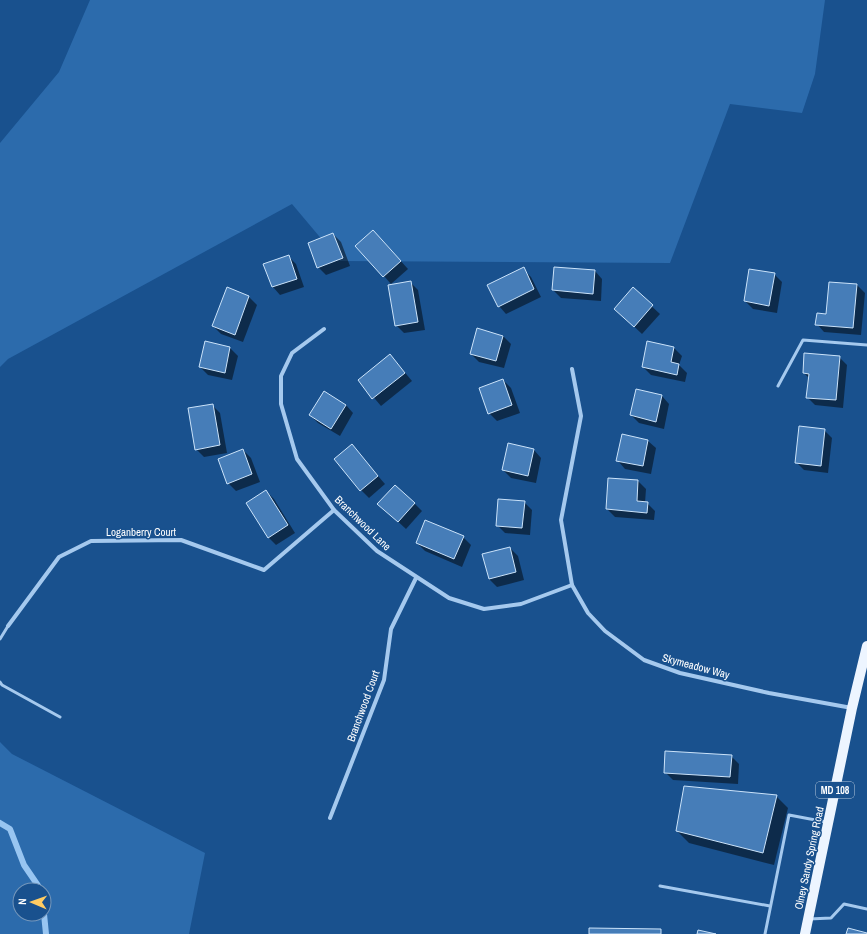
<svg xmlns="http://www.w3.org/2000/svg" width="867" height="934" font-family="'Archivo Narrow',sans-serif">
	<style>
		.green { fill: #2c6bac; fill-rule: evenodd }
		.shadow { fill: #0007 }
		.lines { fill: none; stroke-linecap: round; stroke-linejoin: round }
		.stream { stroke: #98c5f1; stroke-width: 6 }
		.building { fill: #467db8; stroke: #cbe3fa }
		.lane { stroke: #a5c9ee; stroke-width: 3 }
		.street { stroke: #a5c9ee; stroke-width: 4 }
		.primary { stroke: #edf5ff; stroke-width: 10 }
		.labels { text-anchor: middle; stroke-width: 3; stroke-linejoin: round; paint-order: stroke }
		.shield { fill: #19518e; stroke: #bacbdd; stroke-width: 1 }
		.shield-label { font-size: 10px; font-weight: bold; fill: #fff }
		.street-label { font-size: 11px; fill: #fff; stroke: #19518e }
	</style>
	<rect width="100%" height="100%" fill="#19518e"/>
	<!-- green -->
	<g class="green">
		<path d="M90 0H825L815 74 802 113 730 104 670 263 340 261 292 204 8 359 0 367V143L59 72Z"/>
		<path d="M0 742 12 754 205 853 189 934H0ZM20 890H44V914H20Z"/>
	</g>
	<!-- shadow -->
	<g class="shadow">
		<path d="M333 234 341 242 350 266 326 275 318 267Z"/>
		<path d="M381 239 408 269 391 284 384 276Z"/>
		<path d="M288 256 296 264 304 287 280 295 273 287 265 265Z"/>
		<path d="M523 269 531 277 541 297 506 314 499 306Z"/>
		<path d="M595 271 602 279 601 301 561 298 553 290Z"/>
		<path d="M774 274 782 282 777 313 753 309 745 301Z"/>
		<path d="M410 282 418 290 425 330 404 333 396 325Z"/>
		<path d="M857 285 865 293 861 335 824 332 817 324Z"/>
		<path d="M227 288 249 297 257 305 243 342 221 334 213 326Z"/>
		<path d="M633 289 660 314 642 334 623 316Z"/>
		<path d="M503 336 511 344 504 368 479 362 471 354Z"/>
		<path d="M206 342 230 348 238 356 232 380 208 375 200 367Z"/>
		<path d="M674 348 682 356 679 365 687 373 685 382 651 375 643 367Z"/>
		<path d="M839 357 847 365 843 408 815 405 807 397 809 378 804 373Z"/>
		<path d="M397 363 412 381 381 406 359 380Z"/>
		<path d="M503 380 511 388 520 413 497 421 489 413Z"/>
		<path d="M662 396 669 404 664 429 639 423 631 415Z"/>
		<path d="M212 405 220 413 227 453 204 457 196 449Z"/>
		<path d="M346 405 353 413 340 436 318 423 310 415Z"/>
		<path d="M824 430 832 438 828 473 804 470 796 462Z"/>
		<path d="M648 441 656 448 651 474 625 469 618 461Z"/>
		<path d="M352 446 385 484 369 498 361 490Z"/>
		<path d="M243 450 251 458 260 482 236 491 228 483Z"/>
		<path d="M534 450 541 458 536 483 511 478 503 470Z"/>
		<path d="M609 479 638 481 646 489 645 503H647L655 511 654 520 615 517 607 509Z"/>
		<path d="M266 491 274 499 295 533 276 545 268 537Z"/>
		<path d="M524 502 532 510 530 535 505 533 497 525Z"/>
		<path d="M414 503 422 511 406 529 379 504Z"/>
		<path d="M463 537 471 545 462 567 425 551 417 543Z"/>
		<path d="M510 548 518 556 524 580 497 587 489 579Z"/>
		<path d="M731 756 739 764 738 784 673 780 665 772Z"/>
		<path d="M776 796 788 808 774 865 689 843 677 831Z"/>
	</g>
	<g class="lines">
		<!-- stream -->
		<g class="stream">
			<path d="M0 823 10 829 24 865 39 887V890"/>
			<path d="M44 914 46 934"/>
		</g>
	</g>
	<!-- building -->
	<g class="building">
		<path d="M373 230 401 261 383 277 355 246Z"/>
		<path d="M333 233 343 258 317 268 308 243Z"/>
		<path d="M289 255 297 279 272 287 263 264Z"/>
		<path d="M524 267 534 289 498 307 487 285Z"/>
		<path d="M554 267 595 270 593 294 552 290Z"/>
		<path d="M749 269 775 273 769 306 744 301Z"/>
		<path d="M411 281 418 322 395 326 388 285Z"/>
		<path d="M829 282 857 284 853 328 815 325 817 313 826 314Z"/>
		<path d="M227 287 249 296 235 335 212 326Z"/>
		<path d="M633 287 653 305 634 327 614 309Z"/>
		<path d="M477 328 503 336 496 361 470 354Z"/>
		<path d="M205 341 230 347 225 373 199 367Z"/>
		<path d="M647 341 674 347 671 362 679 364 677 375 642 367Z"/>
		<path d="M804 353 840 356 836 400 806 398 809 374 803 373Z"/>
		<path d="M390 354 405 373 372 399 358 380Z"/>
		<path d="M503 379 512 405 488 414 479 388Z"/>
		<path d="M636 389 662 395 656 422 630 415Z"/>
		<path d="M324 391 346 405 331 429 309 415Z"/>
		<path d="M213 404 220 445 195 450 188 408Z"/>
		<path d="M799 426 825 429 821 466 795 463Z"/>
		<path d="M622 434 648 440 643 466 616 461Z"/>
		<path d="M508 443 534 449 528 476 502 470Z"/>
		<path d="M352 444 378 476 360 491 334 459Z"/>
		<path d="M243 449 252 474 227 484 218 459Z"/>
		<path d="M608 478 638 480 637 501 648 502 647 513 606 509Z"/>
		<path d="M395 485 415 503 398 522 377 504Z"/>
		<path d="M266 490 288 525 268 538 246 503Z"/>
		<path d="M498 499 525 501 522 528 496 526Z"/>
		<path d="M425 520 464 536 454 559 416 543Z"/>
		<path d="M510 547 516 572 489 579 482 554Z"/>
		<path d="M665 751 732 755 730 777 664 773Z"/>
		<path d="M684 786 777 795 763 853 676 831Z"/>
		<path d="M589 928 661 929V934H589Z"/>
		<path d="M848 928 867 933V934H846Z"/>
		<path d="M698 930 716 934H697Z"/>
	</g>
	<g class="lines">
		<!-- lane -->
		<g class="lane">
			<path d="M778 386 803 340 867 345"/>
			<path d="M0 639 8 626"/>
			<path d="M0 682 2 685 60 717"/>
			<path d="M660 886 770 906"/>
			<path d="M809 919 831 918 844 904 867 909"/>
			<path d="M765 934 789 815 826 822"/>
		</g>
		<!-- street -->
		<g class="street">
			<path d="M324 329 292 353 281 376V404L297 459 334 510 377 551 449 598 484 609 521 604 572 585"/>
			<path d="M572 369 581 416 561 520 572 585 588 613 605 631 644 660 680 673 769 693 852 708"/>
			<path d="M8 626 59 557 91 541 181 540 264 570 334 510"/>
			<path d="M330 818 384 680 391 629 416 578"/>
		</g>
		<!-- primary -->
		<path class="primary" d="M805 934 852 708 867 646"/>
	</g>
	<g class="labels">
		<!-- shield labels -->
		<rect class="shield" x="816" y="782" width="38" height="16" rx="3"/>
		<g class="shield-label">
			<text x="835" y="794">MD 108</text>
		</g>
		<!-- street labels -->
		<g class="street-label">
			<text transform="translate(363 523) rotate(44)" y="4">Branchwood Lane</text>
			<text x="141" y="536">Loganberry Court</text>
			<text transform="translate(696 666) rotate(15)" y="4">Skymeadow Way</text>
			<text transform="translate(363 706) rotate(-70)" y="4">Branchwood Court</text>
			<text transform="translate(809 858) rotate(-78)" y="4">Olney Sandy Spring Road</text>
		</g>
	</g>
	<!-- north arrow -->
	<g transform="translate(32 902) rotate(272)"><circle r="19" fill="#19518e" stroke="#7597bb"/>
	<path d="M0-3L7 15L0 10L-7 15Z" fill="#ffcc63"/>
	<text y="-6" font-size="11" font-weight="bold" text-anchor="middle" fill="#ffffff">N</text>
	</g>
</svg>
